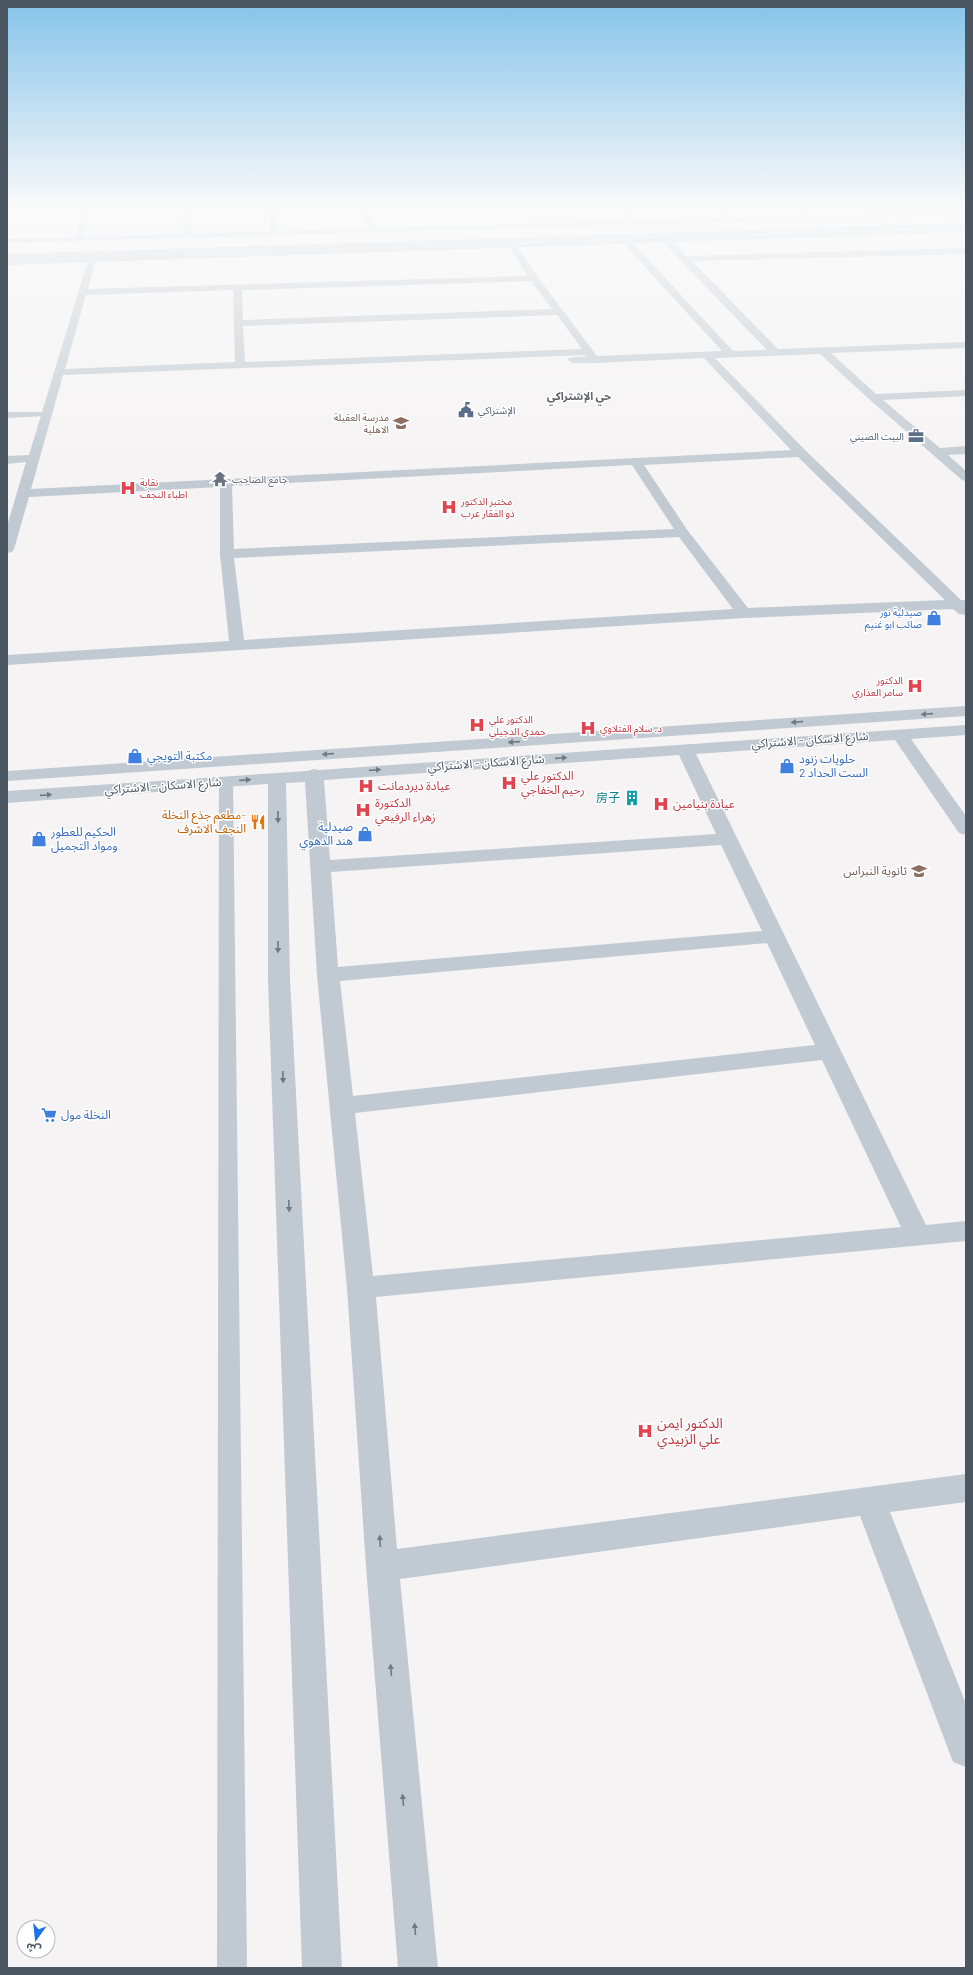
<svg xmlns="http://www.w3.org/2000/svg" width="973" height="1975" font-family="Barlow,'Noto Sans Arabic','Noto Sans SC',sans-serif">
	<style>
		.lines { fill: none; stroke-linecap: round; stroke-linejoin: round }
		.service { fill: #c1cad2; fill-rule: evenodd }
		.minor { fill: #c1cad2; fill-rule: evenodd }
		.tertiary { fill: #c1cad2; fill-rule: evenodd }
		.secondary { fill: #c1cbd6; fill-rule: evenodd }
		.oneway { fill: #6e7983 }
		.labels { text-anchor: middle; stroke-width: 3; stroke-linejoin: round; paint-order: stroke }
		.far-service-label { font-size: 10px; fill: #4e5e75; stroke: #fff; text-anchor: start }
		.far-education-label { font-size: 10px; fill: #785e54; stroke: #fff; text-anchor: end }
		.far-worship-label { font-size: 10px; fill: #5b616d; stroke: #fff; text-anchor: start }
		.far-health-label { font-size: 10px; fill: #be3a42; stroke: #fff; text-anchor: start }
		.far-shop-label { font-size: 10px; fill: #366cbe; stroke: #fff; text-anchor: end }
		.far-neighbourhood-label { font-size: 11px; font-weight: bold; fill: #5f6368; stroke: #fff }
		.street-label { font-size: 12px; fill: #4a5661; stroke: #fff }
		.shop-label { font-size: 12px; fill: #366cbe; stroke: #fff; text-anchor: start }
		.health-label { font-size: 12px; fill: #be3a42; stroke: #fff; text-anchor: start }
		.culture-label { font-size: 12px; fill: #0d838f; stroke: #fff; text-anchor: end }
		.food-label { font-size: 12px; fill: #c56008; stroke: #fff; text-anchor: end }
		.education-label { font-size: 12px; fill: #785e54; stroke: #fff; text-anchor: end }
		.near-health-label { font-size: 14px; fill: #be3a42; stroke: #fff; text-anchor: start }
	</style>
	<rect width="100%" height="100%" fill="#f5f3f3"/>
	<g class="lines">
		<!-- service -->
		<g class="service">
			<path d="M7 412H45L49 414 45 416 7 418Z"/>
			<path d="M226 778 231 779 233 782 247 1968H217L219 782 221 779Z"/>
		</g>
		<!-- minor -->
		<g class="minor">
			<path d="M84 205H92L84 238 80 240 76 238Z"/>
			<path d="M184 205H192L191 235 187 237 183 235Z"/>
			<path d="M267 205H275L278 235 271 233Z"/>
			<path d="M358 205 366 206 442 205 438 207 368 210 376 230 372 232 368 230Z"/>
			<path d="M614 205H623L638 221V225H632Z"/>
			<path d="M711 205H720L737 220 730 222Z"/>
			<path d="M787 205H796L811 218 804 220Z"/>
			<path d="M885 205H895L907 215 900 217Z"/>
			<path d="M658 233H664L687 256 966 248V254L692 261 778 349 966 342V348L831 353 876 394 966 390V396L883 400 940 448 966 446V454L948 455 966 471V481L962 480 869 399 820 354 715 358 805 450 961 600H966V615L959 614 953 609 744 618 7 665V655L229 641 220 554V487L29 497 14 549 12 552 7 553V526L26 462 7 464V456L29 455 89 257 92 256 96 259 88 289 528 276 508 245 512 243H515L537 276 597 356 722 351 623 243 622 241 626 239H629L733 351 767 350 658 237ZM531 281 552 309 243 320 242 290ZM233 290 235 362 65 369 86 295ZM557 315 582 349 245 362 243 326ZM586 355 587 356 569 358 568 360 573 363H595L704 358 791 450 31 489 63 375ZM798 457 945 600 748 608 688 531 644 465ZM632 465 674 529 234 549 232 486ZM679 537 733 609 244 640 234 558Z"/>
			<path d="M966 706V716L7 781V771Z"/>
			<path d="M966 725V735L911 739 966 816V835L959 833 895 740 696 754 926 1225 966 1221V1241L376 1297 397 1549 966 1474V1502L890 1512 966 1704V1767L953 1762 860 1516 400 1579 438 1968H398L366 1566 347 1288 317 975 305 782 286 783 290 979 342 1968H302L268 979V784L7 803V791L307 771 314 769 319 770ZM679 755 716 834 330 860 324 780ZM721 845 762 931 338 967 331 872ZM767 943 815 1045 353 1096 340 981ZM822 1060 901 1227 373 1276 355 1113Z"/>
		</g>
		<!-- tertiary -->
		<g class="tertiary">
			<path d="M966 211V215L7 243V239Z"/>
			<path d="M966 228V232L7 265V259Z"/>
		</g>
		<!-- secondary -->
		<path class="secondary" d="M966 223V227L7 260V254Z"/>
	</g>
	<!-- one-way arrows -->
	<defs><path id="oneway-solid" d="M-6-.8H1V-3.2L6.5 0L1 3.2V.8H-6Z"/></defs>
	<g class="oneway">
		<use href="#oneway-solid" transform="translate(927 714) rotate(176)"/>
		<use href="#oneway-solid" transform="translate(797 722) rotate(176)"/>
		<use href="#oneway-solid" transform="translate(514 742) rotate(176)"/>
		<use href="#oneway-solid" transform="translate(328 754) rotate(176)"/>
		<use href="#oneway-solid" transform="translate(561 758) rotate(-4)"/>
		<use href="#oneway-solid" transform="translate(375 770) rotate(-4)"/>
		<use href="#oneway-solid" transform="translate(245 780) rotate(-5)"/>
		<use href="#oneway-solid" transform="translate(46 795) rotate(-4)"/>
		<use href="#oneway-solid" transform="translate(278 817) rotate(90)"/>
		<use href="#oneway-solid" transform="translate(278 947) rotate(90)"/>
		<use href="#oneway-solid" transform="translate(283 1077) rotate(88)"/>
		<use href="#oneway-solid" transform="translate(289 1206) rotate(88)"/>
		<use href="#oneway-solid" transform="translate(380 1541) rotate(-94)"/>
		<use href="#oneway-solid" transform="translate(391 1670) rotate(-95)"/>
		<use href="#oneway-solid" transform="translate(403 1800) rotate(-95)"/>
		<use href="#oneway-solid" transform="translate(415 1929) rotate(-95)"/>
	</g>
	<!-- sky -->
	<linearGradient id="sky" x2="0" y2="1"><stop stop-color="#85c3ea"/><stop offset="0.43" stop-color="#fafafa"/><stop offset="1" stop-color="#fafafa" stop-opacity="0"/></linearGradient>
	<rect width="973" height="482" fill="url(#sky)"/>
	<!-- icons -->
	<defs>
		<symbol id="civic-bare" viewBox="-9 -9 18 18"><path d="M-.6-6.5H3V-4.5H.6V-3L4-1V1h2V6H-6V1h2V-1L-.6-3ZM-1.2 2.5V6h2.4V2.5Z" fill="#5c6f8a" stroke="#fff" stroke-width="2.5" paint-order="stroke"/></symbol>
		<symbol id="school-bare" viewBox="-9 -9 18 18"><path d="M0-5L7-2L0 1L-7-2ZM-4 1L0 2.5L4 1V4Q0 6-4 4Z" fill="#8d6e63" stroke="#fff" stroke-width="2.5" paint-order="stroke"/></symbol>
		<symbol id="office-bare" viewBox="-9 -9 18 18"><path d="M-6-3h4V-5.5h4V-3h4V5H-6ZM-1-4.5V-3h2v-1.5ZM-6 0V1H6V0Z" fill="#5c6f8a" stroke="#fff" stroke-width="2.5" paint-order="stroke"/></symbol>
		<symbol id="temple-bare" viewBox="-9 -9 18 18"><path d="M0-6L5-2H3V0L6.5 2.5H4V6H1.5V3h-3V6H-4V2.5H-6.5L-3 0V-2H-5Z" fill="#6b7280" stroke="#fff" stroke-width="2.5" paint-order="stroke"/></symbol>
		<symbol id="hospital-bare" viewBox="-9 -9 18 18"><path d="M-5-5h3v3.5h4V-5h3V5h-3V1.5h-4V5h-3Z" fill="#e0444e" stroke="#fff" stroke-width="2.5" paint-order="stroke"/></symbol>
		<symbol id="shop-bare" viewBox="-9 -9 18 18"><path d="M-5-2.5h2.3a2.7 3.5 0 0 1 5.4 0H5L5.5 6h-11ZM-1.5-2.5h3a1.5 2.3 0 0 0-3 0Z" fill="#3f7fe0" stroke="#fff" stroke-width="2.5" paint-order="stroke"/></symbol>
		<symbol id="building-bare" viewBox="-9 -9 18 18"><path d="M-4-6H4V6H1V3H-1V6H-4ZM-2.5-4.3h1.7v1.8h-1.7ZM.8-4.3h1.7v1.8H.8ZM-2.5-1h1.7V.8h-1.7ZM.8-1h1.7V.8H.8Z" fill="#0f9aa8" stroke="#fff" stroke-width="2.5" paint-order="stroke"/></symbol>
		<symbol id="restaurant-bare" viewBox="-9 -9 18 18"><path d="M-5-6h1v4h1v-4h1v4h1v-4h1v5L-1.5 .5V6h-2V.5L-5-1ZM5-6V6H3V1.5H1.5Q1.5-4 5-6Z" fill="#e8710a" stroke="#fff" stroke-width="2.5" paint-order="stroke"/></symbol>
		<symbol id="supermarket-bare" viewBox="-9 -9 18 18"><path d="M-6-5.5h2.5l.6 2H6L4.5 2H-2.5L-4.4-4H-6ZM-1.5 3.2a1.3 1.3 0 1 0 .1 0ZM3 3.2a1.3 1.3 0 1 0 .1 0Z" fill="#3f7fe0" stroke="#fff" stroke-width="2.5" paint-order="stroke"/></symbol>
	</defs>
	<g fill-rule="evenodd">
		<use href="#civic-bare" x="455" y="399" width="22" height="22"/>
		<use href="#school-bare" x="390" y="412" width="22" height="22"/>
		<use href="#office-bare" x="905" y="425" width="22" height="22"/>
		<use href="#temple-bare" x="209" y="468" width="22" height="22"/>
		<use href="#hospital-bare" x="117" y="477" width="22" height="22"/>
		<use href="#hospital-bare" x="438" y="496" width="22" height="22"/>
		<use href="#shop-bare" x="923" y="607" width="22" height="22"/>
		<use href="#hospital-bare" x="904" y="675" width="22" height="22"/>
		<use href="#hospital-bare" x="466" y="714" width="22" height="22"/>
		<use href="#hospital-bare" x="577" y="717" width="22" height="22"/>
		<use href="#shop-bare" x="124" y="745" width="22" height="22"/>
		<use href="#shop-bare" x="776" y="755" width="22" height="22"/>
		<use href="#hospital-bare" x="498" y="772" width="22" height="22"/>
		<use href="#hospital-bare" x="355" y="775" width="22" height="22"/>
		<use href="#building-bare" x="621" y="787" width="22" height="22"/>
		<use href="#hospital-bare" x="650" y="793" width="22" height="22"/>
		<use href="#hospital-bare" x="352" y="799" width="22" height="22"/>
		<use href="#restaurant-bare" x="247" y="811" width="22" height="22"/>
		<use href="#shop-bare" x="354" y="823" width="22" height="22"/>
		<use href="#shop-bare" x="28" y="828" width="22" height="22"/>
		<use href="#school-bare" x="908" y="860" width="22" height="22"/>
		<use href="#supermarket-bare" x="38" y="1104" width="22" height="22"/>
		<use href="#hospital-bare" x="634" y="1420" width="22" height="22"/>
	</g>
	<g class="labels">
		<!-- far-service labels -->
		<g class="far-service-label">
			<text x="478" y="414">الإشتراكي</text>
			<text x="904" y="440" text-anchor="end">البيت الصيني</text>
		</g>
		<!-- far-education labels -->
		<g class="far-education-label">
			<text x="389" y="421">مدرسة العقيلة<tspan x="389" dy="12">الاهلية</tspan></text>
		</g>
		<!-- far-worship labels -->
		<g class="far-worship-label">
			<text x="232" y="483">جامع الصاحب</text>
		</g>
		<!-- far-health labels -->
		<g class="far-health-label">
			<text x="140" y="486">نقابة<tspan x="140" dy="12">اطباء النجف</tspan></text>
			<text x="461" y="505">مختبر الدكتور<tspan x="461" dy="12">ذو الفقار عرب</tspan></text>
			<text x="903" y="684" text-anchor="end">الدكتور<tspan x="903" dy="12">سامر العذاري</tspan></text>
			<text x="489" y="723">الدكتور علي<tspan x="489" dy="12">حمدي الدجيلي</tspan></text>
			<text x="600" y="732">د. سلام الفتلاوي</text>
		</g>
		<!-- far-shop labels -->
		<g class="far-shop-label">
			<text x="922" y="616">صيدلية نور<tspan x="922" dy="12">صائب ابو غنيم</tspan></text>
		</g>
		<!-- far-neighbourhood labels -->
		<g class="far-neighbourhood-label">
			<text x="579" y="400">حي الإشتراكي</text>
		</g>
		<!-- street labels -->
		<g class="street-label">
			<text transform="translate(810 740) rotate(-4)" y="4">شارع الاسكان - الاشتراكي</text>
			<text transform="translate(486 763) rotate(-4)" y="4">شارع الاسكان - الاشتراكي</text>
			<text transform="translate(163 786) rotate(-4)" y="4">شارع الاسكان - الاشتراكي</text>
		</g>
		<!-- shop labels -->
		<g class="shop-label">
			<text x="147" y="760">مكتبة التويجي</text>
			<text x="799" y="763">حلويات زنود<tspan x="799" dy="14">الست الحداد 2</tspan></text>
			<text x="353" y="831" text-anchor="end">صيدلية<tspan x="353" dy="14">هند الدهوي</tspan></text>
			<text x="51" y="836">الحكيم للعطور<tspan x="51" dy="14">ومواد التجميل</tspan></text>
			<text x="61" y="1119">النخلة مول</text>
		</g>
		<!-- health labels -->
		<g class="health-label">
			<text x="521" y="780">الدكتور علي<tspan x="521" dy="14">رحيم الخفاجي</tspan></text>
			<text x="378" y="790">عيادة ديردمانت</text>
			<text x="375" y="807">الدكتورة<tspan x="375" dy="14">زهراء الرفيعي</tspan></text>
			<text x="673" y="808">عيادة بنيامين</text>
		</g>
		<!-- culture labels -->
		<g class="culture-label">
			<text x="620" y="802">房子</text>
		</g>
		<!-- food labels -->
		<g class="food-label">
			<text x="246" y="819">مطعم جذع النخلة-<tspan x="246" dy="14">النجف الاشرف</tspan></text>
		</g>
		<!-- education labels -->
		<g class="education-label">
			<text x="907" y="875">ثانوية النبراس</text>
		</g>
		<!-- near-health labels -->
		<g class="near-health-label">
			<text x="657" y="1428">الدكتور ايمن<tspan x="657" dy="16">علي الزبيدي</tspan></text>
		</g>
	</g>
	<!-- border -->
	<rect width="973" height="1975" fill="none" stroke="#4a5661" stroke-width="16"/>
	<!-- north arrow -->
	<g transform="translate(36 1939) rotate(195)"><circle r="19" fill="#ffffff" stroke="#b7bbc0"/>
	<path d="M0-3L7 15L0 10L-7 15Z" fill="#1a73e8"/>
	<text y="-6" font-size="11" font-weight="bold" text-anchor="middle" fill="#4a5661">ش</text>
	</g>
</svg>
